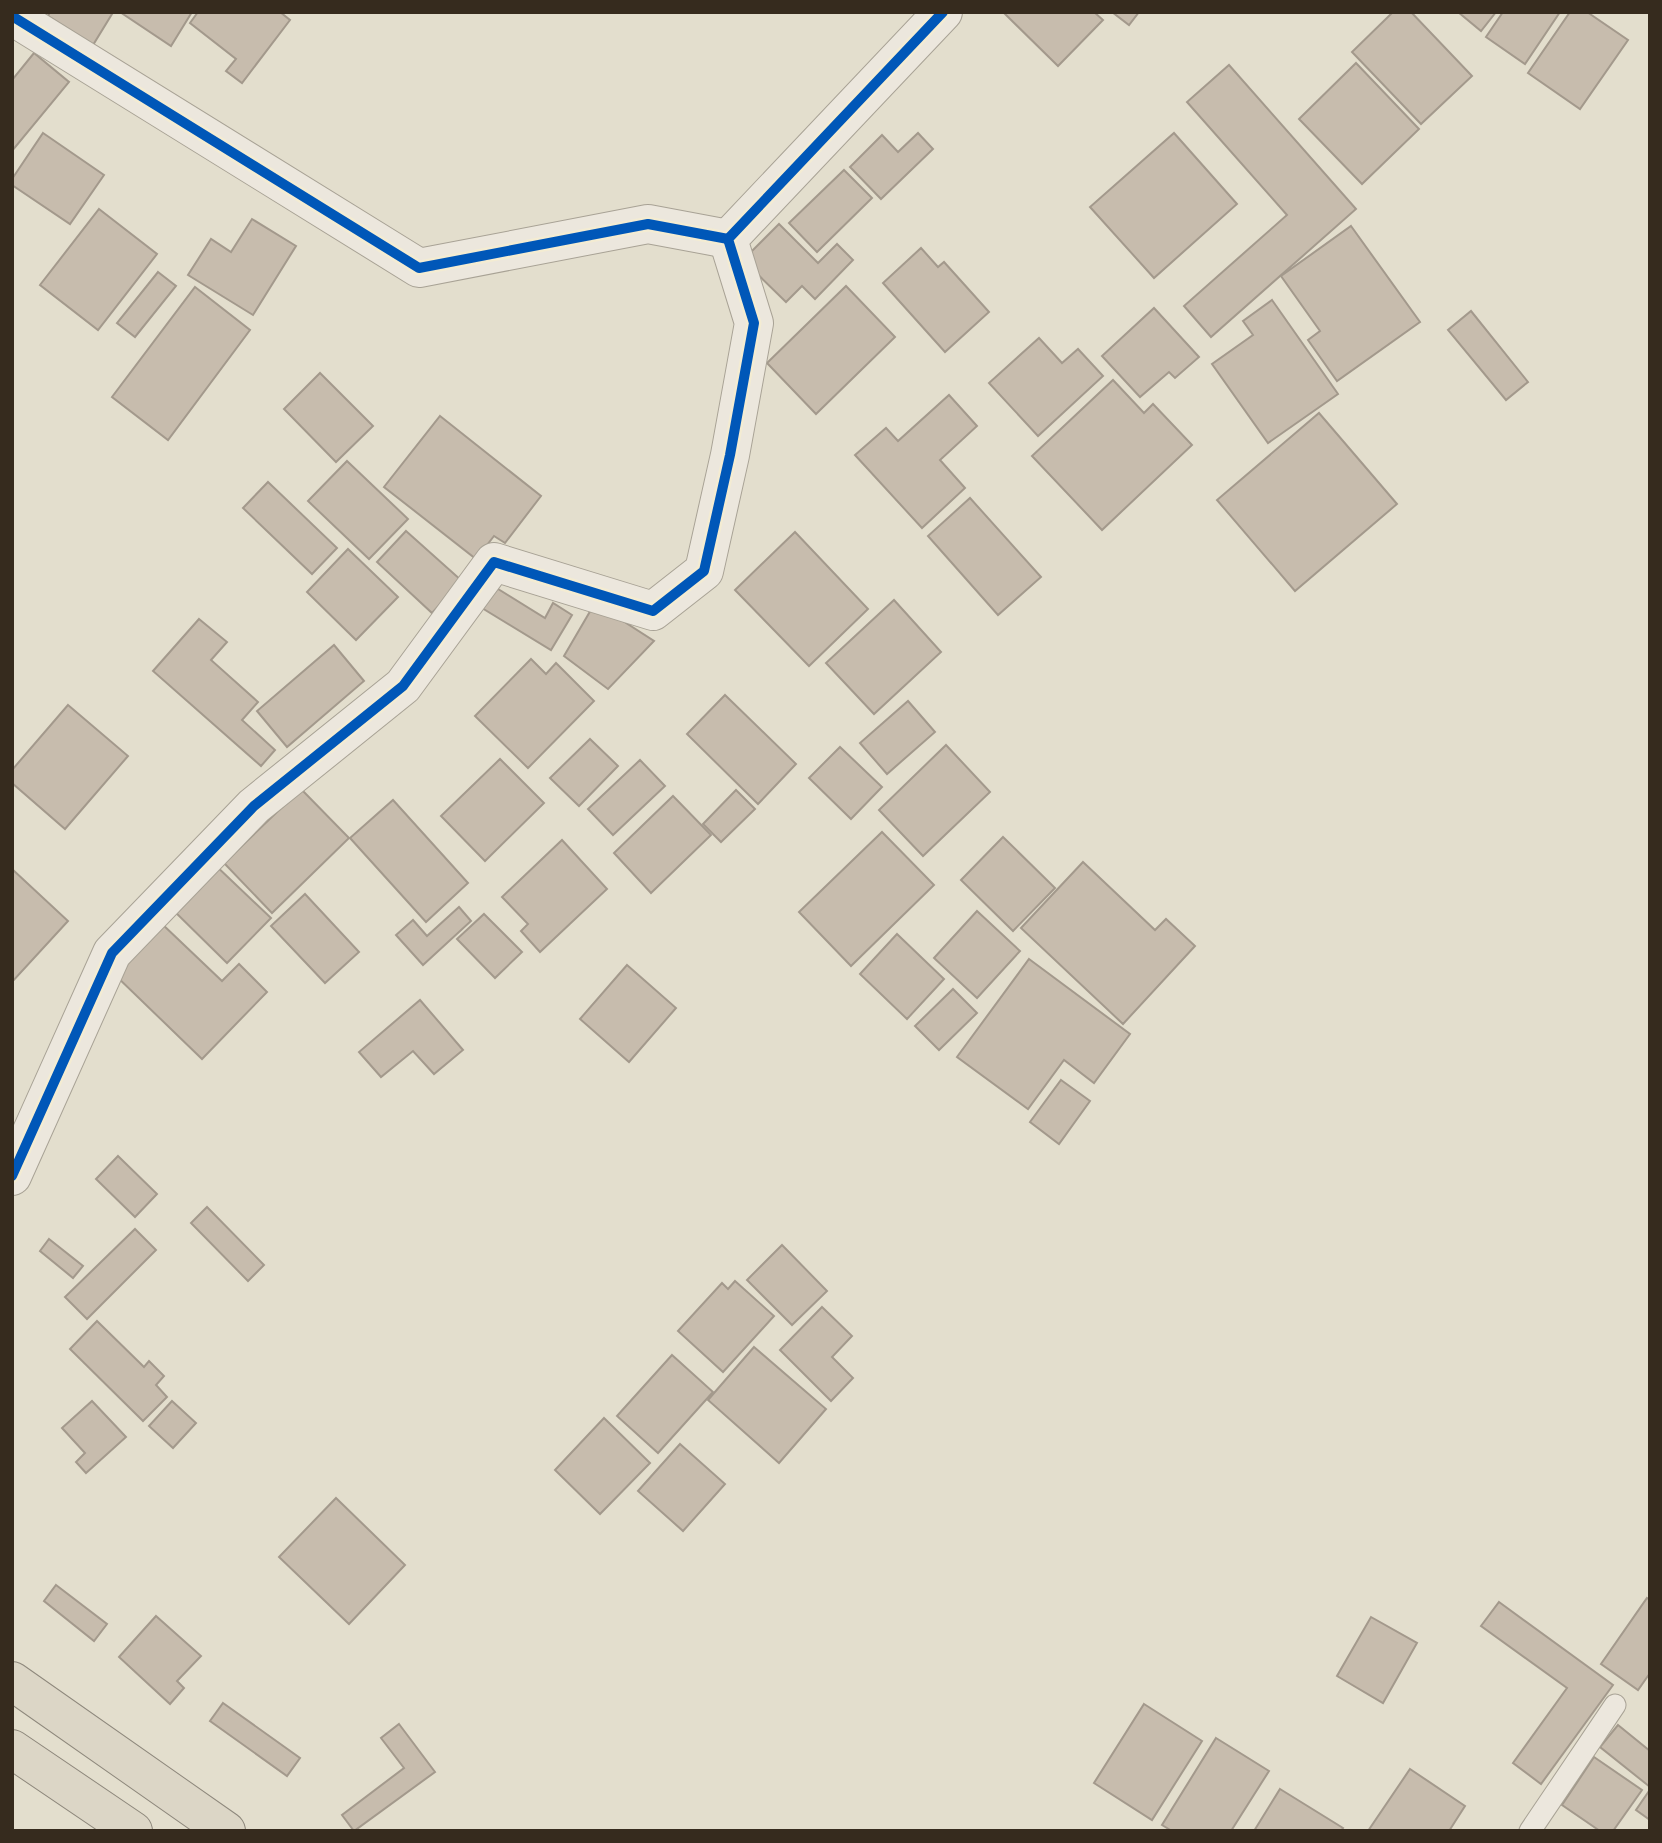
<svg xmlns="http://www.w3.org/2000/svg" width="1662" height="1843" font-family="'PT Serif',serif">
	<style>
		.building { fill: #c7bcad; stroke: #a3998c; stroke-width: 2 }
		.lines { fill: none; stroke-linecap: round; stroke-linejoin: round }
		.service-casing { stroke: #a8a295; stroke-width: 23 }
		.minor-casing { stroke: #a8a295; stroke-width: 40 }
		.trunk-casing { stroke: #8e887c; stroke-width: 40 }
		.service { stroke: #ece7dd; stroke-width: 21 }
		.minor { stroke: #ece7dd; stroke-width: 38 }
		.trunk { stroke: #dcd6c6; stroke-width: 38 }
		.cycleway-casing { stroke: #f4ecd2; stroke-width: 15 }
		.cycleway { stroke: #0057b8; stroke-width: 10 }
	</style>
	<rect width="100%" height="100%" fill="#e3decd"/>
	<!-- building -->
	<g class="building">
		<path d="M50 12H109L112 14 93 45 48 16Z"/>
		<path d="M120 12H192L171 46Z"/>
		<path d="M198 12H280L290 20 242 83 226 71 236 59 190 23Z"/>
		<path d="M1003 12H1094L1103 20 1058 66Z"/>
		<path d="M1112 12H1139L1129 25Z"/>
		<path d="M1393 12H1411L1472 76 1421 124 1352 52Z"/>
		<path d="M1458 12H1496L1481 31Z"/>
		<path d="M1503 12H1560L1525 64 1486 37Z"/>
		<path d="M1570 12H1587L1628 40 1580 109 1528 73Z"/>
		<path d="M34 53 69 82 12 151V80Z"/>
		<path d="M1356 63 1419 129 1362 184 1299 119Z"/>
		<path d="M1229 65 1356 209 1211 337 1184 306 1287 215 1187 102Z"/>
		<path d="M43 133 104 175 70 224 12 185V179Z"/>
		<path d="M918 133 933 149 881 199 850 167 882 135 898 152Z"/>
		<path d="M1174 133 1237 204 1154 278 1090 207Z"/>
		<path d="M844 170 872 198 817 252 789 223Z"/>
		<path d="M99 209 157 254 98 330 40 285Z"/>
		<path d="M252 219 296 246 253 315 188 275 211 239 231 252Z"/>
		<path d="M779 224 818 263 837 244 853 260 815 299 802 286 786 302 743 260Z"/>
		<path d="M1351 226 1420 322 1337 381 1308 340 1320 331 1281 276Z"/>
		<path d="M921 248 938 267 944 262 989 312 945 352 883 283Z"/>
		<path d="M158 272 176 286 135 337 117 323Z"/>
		<path d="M846 286 895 337 816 414 767 363Z"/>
		<path d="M195 287 250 330 168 440 112 397Z"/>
		<path d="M1272 300 1338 394 1268 443 1212 364 1253 335 1243 321Z"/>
		<path d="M1154 308 1199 357 1175 378 1169 372 1140 397 1102 356Z"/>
		<path d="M1471 311 1528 382 1506 400 1448 330Z"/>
		<path d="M1039 338 1062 363 1078 349 1103 376 1038 436 989 383Z"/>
		<path d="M320 373 373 426 336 462 284 409Z"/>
		<path d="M1113 380 1144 413 1153 404 1192 445 1102 530 1032 456Z"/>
		<path d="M949 395 977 426 940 460 965 488 922 528 855 455 886 428 898 441Z"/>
		<path d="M1319 413 1397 504 1295 591 1217 500Z"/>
		<path d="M440 416 541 496 505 543 494 536 476 559 384 487Z"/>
		<path d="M347 461 408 519 369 559 308 501Z"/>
		<path d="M268 482 337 548 312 574 243 508Z"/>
		<path d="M970 498 1041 577 998 615 928 536Z"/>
		<path d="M406 531 462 581 432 613 377 562Z"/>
		<path d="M795 532 868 609 809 666 735 590Z"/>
		<path d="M348 549 398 597 356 640 307 592Z"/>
		<path d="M490 584 545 618 553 603 572 615 551 650 477 605Z"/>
		<path d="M894 600 941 652 874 714 826 663Z"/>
		<path d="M595 603 654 641 608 689 564 656Z"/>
		<path d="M199 619 227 642 211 660 258 702 242 720 275 750 261 766 153 671Z"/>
		<path d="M334 645 364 681 287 747 257 711Z"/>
		<path d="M531 659 546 674 556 663 594 701 528 768 475 716Z"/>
		<path d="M725 695 796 764 758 804 687 734Z"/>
		<path d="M908 701 935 732 887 774 860 743Z"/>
		<path d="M68 705 128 756 65 829 12 783V770Z"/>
		<path d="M590 739 618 766 579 806 550 778Z"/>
		<path d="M946 745 990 792 923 856 879 810Z"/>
		<path d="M840 747 882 787 851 819 809 778Z"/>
		<path d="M500 759 544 803 485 861 441 816Z"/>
		<path d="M640 760 665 786 613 835 588 809Z"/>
		<path d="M301 789 349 838 272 913 224 863Z"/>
		<path d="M736 790 755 809 721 842 703 824Z"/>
		<path d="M673 796 711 835 651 893 614 853Z"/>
		<path d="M393 800 468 883 426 922 350 838Z"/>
		<path d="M882 832 934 885 851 966 799 912Z"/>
		<path d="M1003 837 1055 888 1013 931 961 880Z"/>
		<path d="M562 840 607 889 540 952 521 931 528 924 502 897Z"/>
		<path d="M212 862 271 918 227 963 169 906Z"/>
		<path d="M1083 862 1155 930 1166 919 1195 946 1123 1024 1021 928Z"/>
		<path d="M12 869 68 921 12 982Z"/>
		<path d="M305 894 359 952 325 983 271 926Z"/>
		<path d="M459 907 471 921 423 965 396 935 413 920 427 936Z"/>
		<path d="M977 911 1020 951 977 998 934 958Z"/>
		<path d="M484 914 522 952 495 978 457 939Z"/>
		<path d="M161 923 222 981 239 964 267 992 202 1059 113 973Z"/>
		<path d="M897 934 944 979 907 1019 860 974Z"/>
		<path d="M1029 959 1130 1034 1094 1083 1064 1060 1028 1109 957 1057Z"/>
		<path d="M627 965 676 1008 629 1062 580 1019Z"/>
		<path d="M953 989 977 1013 939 1050 915 1026Z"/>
		<path d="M420 1000 463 1050 434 1074 413 1051 381 1077 359 1052Z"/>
		<path d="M1061 1080 1090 1101 1059 1144 1030 1122Z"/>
		<path d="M118 1156 157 1194 135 1217 96 1179Z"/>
		<path d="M207 1207 264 1265 248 1281 191 1223Z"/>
		<path d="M135 1229 156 1250 87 1319 65 1297Z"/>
		<path d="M49 1239 83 1266 73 1278 40 1251Z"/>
		<path d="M782 1245 827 1291 792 1325 747 1280Z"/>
		<path d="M735 1281 774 1316 723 1372 678 1331 722 1283 728 1289Z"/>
		<path d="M822 1307 852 1336 832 1357 853 1378 831 1401 780 1350Z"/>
		<path d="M97 1321 144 1367 149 1361 164 1376 156 1385 167 1397 143 1421 70 1349Z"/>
		<path d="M754 1347 826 1409 779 1463 708 1400Z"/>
		<path d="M672 1355 713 1392 658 1453 617 1416Z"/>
		<path d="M92 1401 126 1437 86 1473 76 1462 85 1453 62 1428Z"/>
		<path d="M172 1401 196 1423 173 1448 149 1426Z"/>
		<path d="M604 1418 650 1463 600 1514 555 1470Z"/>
		<path d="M680 1444 725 1484 683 1531 638 1491Z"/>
		<path d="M336 1498 405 1565 349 1624 279 1557Z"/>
		<path d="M56 1585 107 1624 94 1641 44 1601Z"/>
		<path d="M1647 1598 1650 1600V1673L1638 1690 1601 1664Z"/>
		<path d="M1499 1602 1613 1685 1541 1784 1513 1763 1567 1688 1481 1626Z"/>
		<path d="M156 1616 201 1656 177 1681 184 1688 170 1704 119 1657Z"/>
		<path d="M1371 1617 1417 1643 1383 1703 1337 1676Z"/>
		<path d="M223 1703 300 1758 287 1776 210 1721Z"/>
		<path d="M1144 1704 1202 1741 1152 1820 1094 1783Z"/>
		<path d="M399 1724 435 1772 354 1831 342 1815 404 1768 381 1738Z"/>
		<path d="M1618 1725 1650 1751V1787L1600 1747Z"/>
		<path d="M1216 1738 1269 1771 1231 1831H1172L1162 1825Z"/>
		<path d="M1594 1757 1642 1790 1613 1831H1600L1562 1805Z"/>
		<path d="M1410 1769 1465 1806 1449 1831H1368Z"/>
		<path d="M1280 1789 1343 1828 1341 1831H1254Z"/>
		<path d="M1649 1791H1650V1820L1636 1810Z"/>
	</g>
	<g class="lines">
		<defs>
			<path id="service" d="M1530 1831 1615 1705"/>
			<g id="minor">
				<path d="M12 16 419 268 648 224 728 239"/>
				<path d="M12 1176 112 953 254 806 403 686 494 562 653 611 704 571 730 455 754 323 728 239 943 12"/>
			</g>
			<g id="trunk">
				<path d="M12 1681 226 1831"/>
				<path d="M12 1749 133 1831"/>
			</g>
		</defs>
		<!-- service casing -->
		<use href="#service" class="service-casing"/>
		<!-- minor casing -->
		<use href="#minor" class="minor-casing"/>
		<!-- trunk casing -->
		<use href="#trunk" class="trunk-casing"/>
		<!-- service -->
		<use href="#service" class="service"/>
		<!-- minor -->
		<use href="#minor" class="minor"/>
		<!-- trunk -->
		<use href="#trunk" class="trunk"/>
		<defs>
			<g id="cycleway">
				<path d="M12 16 419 268 648 224 728 239"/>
				<path d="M12 1176 112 953 254 806 403 686 494 562 653 611 704 571 730 455 754 323 728 239 943 12"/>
			</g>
		</defs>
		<!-- cycleway casing -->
		<use href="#cycleway" class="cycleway-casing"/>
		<!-- cycleway -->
		<use href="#cycleway" class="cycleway"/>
	</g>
	<!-- border -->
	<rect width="1662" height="1843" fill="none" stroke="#362b1e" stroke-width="28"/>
</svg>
